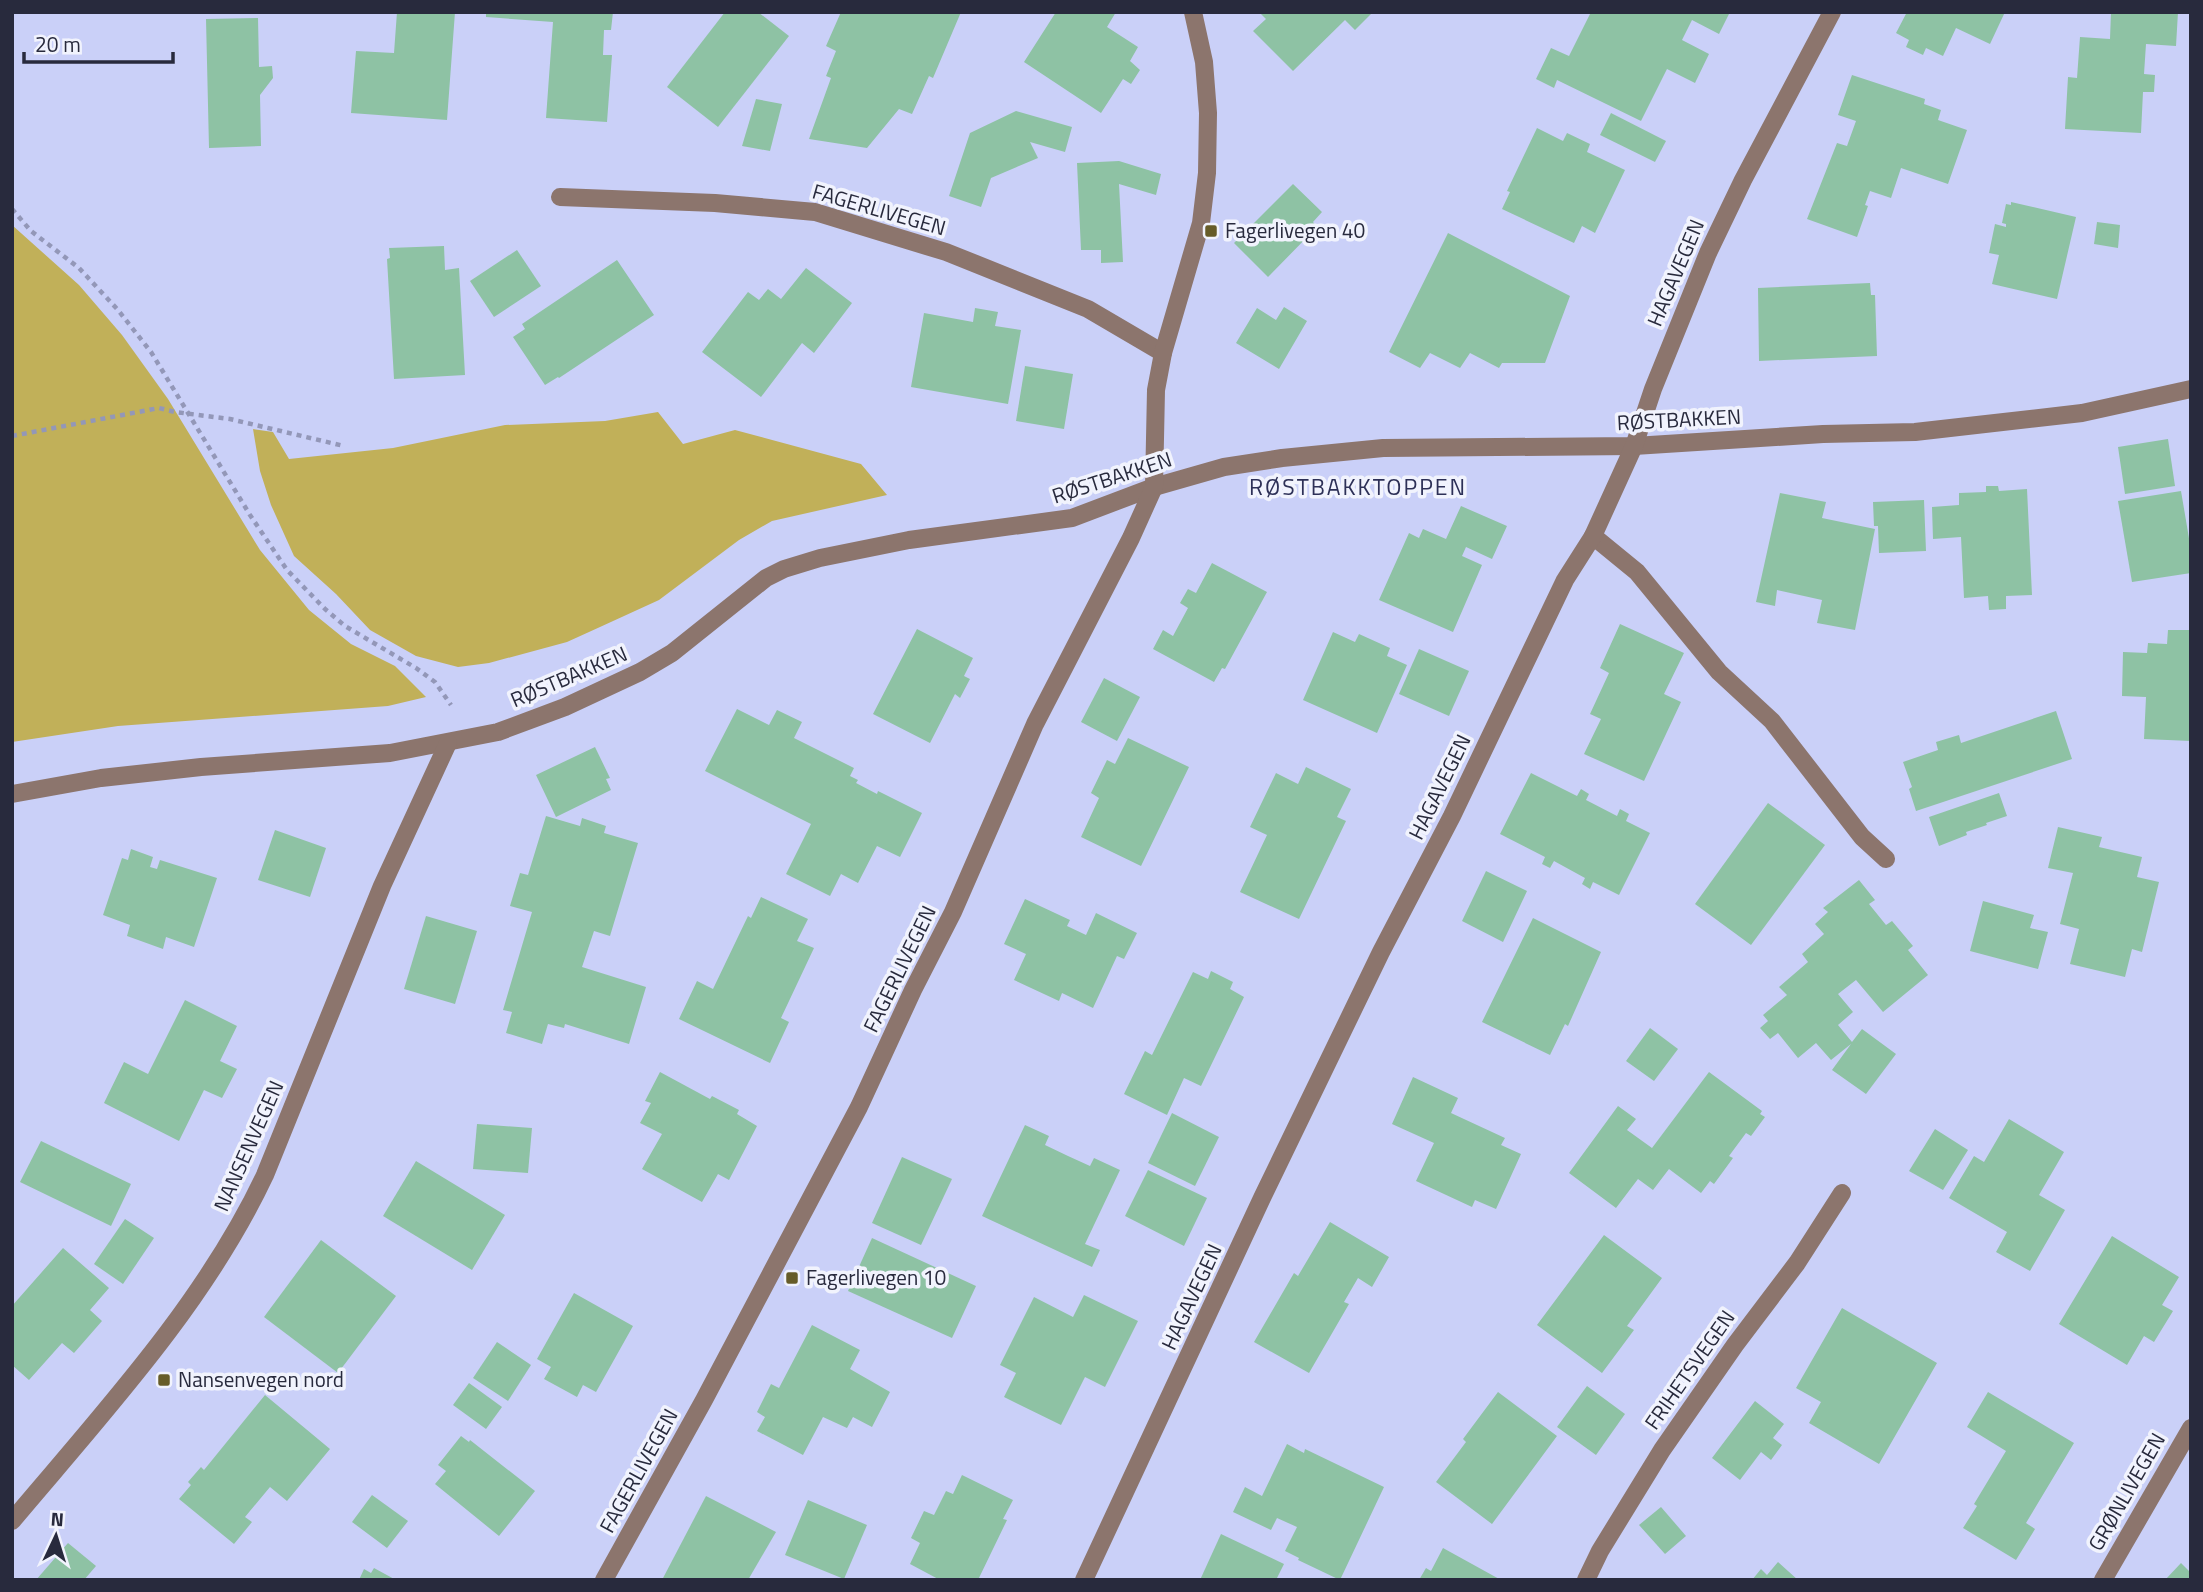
<svg xmlns="http://www.w3.org/2000/svg" width="2203" height="1592" font-family="'Titillium Web',sans-serif">
	<style>
		.green { fill: #c1b059 }
		.building { fill: #8ec2a4 }
		.lines { fill: none; stroke-linecap: round; stroke-linejoin: round }
		.path { stroke: #9397b8; stroke-width: 4.5; stroke-dasharray: 5 5; stroke-linecap: butt }
		.minor { stroke: #8c756d; stroke-width: 18 }
		.poi-dot { fill: #665c29; stroke: #f1f3fd; stroke-width: 2.5 }
		.labels { text-anchor: middle; stroke-width: 7; stroke-linejoin: round; paint-order: stroke }
		.street-label { font-size: 21px; fill: #282a3d; stroke: #f1f3fd }
		.poi-label { font-size: 21px; fill: #282a3d; stroke: #f1f3fd; text-anchor: start }
		.neighbourhood-label { font-size: 23px; letter-spacing: 2px; fill: #2d3057; stroke: #f1f3fd }
	</style>
	<rect width="100%" height="100%" fill="#cad0f8"/>
	<!-- green -->
	<g class="green">
		<path d="M12 225 79 285 122 335 168 399 260 550 309 610 351 644 395 666 426 697 388 706 118 726 12 742Z"/>
		<path d="M658 412 683 444 735 430 861 464 887 495 772 521 739 540 659 600 600 627 567 642 489 663 458 667 416 656 370 630 336 594 294 556 271 505 260 471 253 429 273 432 289 459 393 448 505 425 605 421Z"/>
	</g>
	<!-- building -->
	<g class="building">
		<path d="M397 12H455L447 120 351 113 356 51 394 53Z"/>
		<path d="M486 12H613L611 30H604L603 55H612L607 122 546 118 553 22 486 17Z"/>
		<path d="M725 12H758L789 36 718 127 667 87Z"/>
		<path d="M841 12H961L933 78 929 76 912 114 899 109 867 148 809 139 831 78 826 76 836 51 826 46Z"/>
		<path d="M1056 12H1116L1107 27 1138 47 1130 61 1140 70 1131 84 1123 79 1101 113 1024 62Z"/>
		<path d="M1259 12H1373L1355 30 1345 20 1293 71 1253 31 1266 19Z"/>
		<path d="M1591 12H1730L1719 34 1692 20 1682 40 1709 54 1695 83 1667 69 1641 121 1557 80 1554 88 1536 79 1551 48 1569 56Z"/>
		<path d="M1907 12H2005L1990 44 1956 28 1943 56 1926 48 1923 55 1906 47 1909 40 1896 33Z"/>
		<path d="M2111 12H2178L2176 46 2146 44 2144 74 2155 75 2154 92H2143L2141 133 2065 129 2068 77 2077 78 2080 37 2110 39Z"/>
		<path d="M258 18 259 67 272 66 273 78 260 95 261 146 209 148 206 19Z"/>
		<path d="M1852 75 1925 99 1924 104 1941 110 1938 120 1967 130 1948 184 1901 168 1891 198 1870 191 1865 205 1868 206 1857 237 1807 219 1837 143 1847 146 1856 121 1838 115Z"/>
		<path d="M756 99 782 104 770 151 742 146Z"/>
		<path d="M1016 111 1072 127 1065 152 1030 142 1038 158 991 178 981 207 949 196 970 133Z"/>
		<path d="M1611 113 1666 141 1655 162 1600 135Z"/>
		<path d="M1537 128 1563 141 1567 133 1590 144 1587 152 1625 170 1595 233 1582 226 1574 243 1502 209 1510 192 1507 191Z"/>
		<path d="M1119 161 1161 174 1156 195 1119 184 1123 262 1101 263V250H1081L1077 163Z"/>
		<path d="M1293 184 1322 212 1313 222 1317 227 1268 277 1234 243Z"/>
		<path d="M2011 202 2076 217 2057 299 1992 284 1999 255 1989 253 1995 224 2006 227V224L2002 223 2006 204 2011 205Z"/>
		<path d="M2097 222 2120 225 2118 248 2094 244Z"/>
		<path d="M1448 233 1570 296 1545 363H1502L1499 368 1470 353 1460 368 1430 353 1420 368 1389 352Z"/>
		<path d="M444 246 445 270 459 268 465 375 394 379 387 259 390 258 389 248Z"/>
		<path d="M517 250 541 286 494 317 470 281Z"/>
		<path d="M617 260 654 315 559 378 558 377 545 385 513 337 525 329 522 324Z"/>
		<path d="M806 268 852 303 814 353 802 343 761 397 702 352 748 292 759 300 768 289 781 299Z"/>
		<path d="M1870 283 1871 295H1875L1877 356 1759 361 1758 288Z"/>
		<path d="M1284 307 1307 321 1279 369 1236 343 1257 308 1276 320Z"/>
		<path d="M975 308 998 312 995 326 1021 330 1008 404 911 387 924 313 973 322Z"/>
		<path d="M1025 366 1073 374 1064 429 1016 421Z"/>
		<path d="M2168 439 2175 486 2125 494 2118 447Z"/>
		<path d="M1986 486H1998L1999 491 2027 489 2032 595 2006 596V609L1989 610 1988 596 1964 598 1961 537 1933 539 1932 507 1959 505V493L1986 492Z"/>
		<path d="M2181 491 2191 550V573L2132 582 2118 501Z"/>
		<path d="M1780 493 1826 502 1822 518 1875 529 1855 630 1817 623 1822 600 1777 590 1775 606 1756 602Z"/>
		<path d="M1924 500 1926 551 1879 553 1878 526H1874L1873 502Z"/>
		<path d="M1461 506 1507 526 1492 559 1466 547 1462 556 1482 565 1453 632 1379 600 1409 533 1419 538 1423 529 1446 539Z"/>
		<path d="M1212 563 1267 592 1225 669 1222 668 1214 682 1153 649 1163 630 1173 636 1188 608 1180 603 1188 589 1196 593Z"/>
		<path d="M1620 624 1684 653 1664 694 1681 702 1644 781 1584 754 1601 719 1590 714 1609 673 1600 668Z"/>
		<path d="M917 629 973 658 964 676 970 679 960 698 955 694 930 743 873 714Z"/>
		<path d="M2168 630H2191V741L2144 739 2146 697 2122 696 2123 652 2147 653 2148 643 2167 644Z"/>
		<path d="M1333 632 1355 642 1359 634 1390 648 1387 656 1407 665 1377 733 1303 700Z"/>
		<path d="M1419 649 1469 671 1449 716 1399 694Z"/>
		<path d="M1104 678 1140 697 1117 741 1081 722Z"/>
		<path d="M737 709 769 725 777 710 802 722 794 738 854 768 850 776 858 780 856 783 877 794 878 791 922 813 900 857 877 846 858 883 841 874 830 896 786 874 811 824 705 771Z"/>
		<path d="M2056 711 2072 759 1916 811 1909 789 1912 787 1903 762 1938 750 1936 742 1959 735 1961 743Z"/>
		<path d="M1128 738 1189 767 1141 866 1081 837 1099 798 1091 793 1107 760 1115 764Z"/>
		<path d="M595 747 610 778 606 779 611 790 556 817 536 775Z"/>
		<path d="M1306 767 1351 789 1337 817 1346 821 1299 919 1240 892 1267 835 1250 827 1276 773 1298 784Z"/>
		<path d="M1531 773 1577 796 1581 789 1589 794 1586 800 1617 816 1620 809 1629 814 1626 821 1650 833 1619 895 1593 882 1590 889 1582 884 1585 878 1554 861 1550 868 1542 864 1545 857 1500 834Z"/>
		<path d="M1999 793 2007 816 1986 823 1987 825 1966 832 1967 835 1939 846 1929 817Z"/>
		<path d="M1768 803 1825 845 1751 945 1695 904Z"/>
		<path d="M546 816 580 826 582 818 606 826 604 833 638 843 610 936 594 931 582 967 646 987 629 1044 565 1024 564 1028 548 1024 542 1044 506 1033 512 1012 503 1010 532 912 510 906 520 873 528 875Z"/>
		<path d="M2058 827 2102 837 2099 847 2142 857 2137 877 2159 882 2142 952 2132 949 2125 977 2070 964 2079 929 2060 924 2073 873 2048 868Z"/>
		<path d="M275 830 326 848 310 897 258 880Z"/>
		<path d="M131 849 153 857 150 867 157 869 160 860 217 878 194 947 166 937 163 949 127 936 130 925 103 915 122 858 128 860Z"/>
		<path d="M1486 871 1527 891 1503 942 1462 921Z"/>
		<path d="M1859 880 1875 900 1869 904 1886 925 1892 921 1913 946 1908 950 1928 975 1883 1012 1856 980 1838 994 1853 1012 1838 1025 1852 1042 1862 1029 1896 1054 1866 1094 1832 1070 1851 1044 1831 1060 1816 1043 1798 1058 1778 1033 1770 1039 1760 1028 1768 1021 1763 1015 1787 995 1779 987 1808 962 1802 954 1824 934 1815 924 1828 912 1823 908Z"/>
		<path d="M761 897 808 919 797 941 814 948 781 1018 789 1022 770 1063 679 1019 697 981 713 989 748 916 751 918Z"/>
		<path d="M1025 899 1070 920 1067 926 1086 935 1096 913 1137 933 1124 959 1117 956 1093 1008 1062 993 1059 1001 1014 980 1026 954 1004 944Z"/>
		<path d="M1983 901 2034 915 2030 928 2048 932 2038 969 1970 951Z"/>
		<path d="M426 916 477 931 455 1004 404 989Z"/>
		<path d="M1533 918 1601 952 1568 1026 1565 1024 1550 1055 1482 1022Z"/>
		<path d="M1211 971 1233 982 1230 989 1244 997 1201 1086 1184 1078 1167 1115 1124 1094 1145 1051 1152 1055 1193 972 1208 979Z"/>
		<path d="M185 1000 237 1026 220 1061 237 1069 222 1098 204 1090 179 1141 104 1103 124 1062 148 1074Z"/>
		<path d="M1650 1028 1678 1049 1654 1081 1626 1061Z"/>
		<path d="M660 1072 710 1099 712 1096 739 1110 737 1114 757 1126 729 1180 718 1174 702 1202 642 1169 662 1134 640 1123 651 1103 645 1101Z"/>
		<path d="M1709 1072 1762 1111 1760 1114 1765 1117 1751 1136 1746 1133 1729 1156 1733 1158 1714 1184 1710 1181 1701 1193 1669 1169 1653 1190 1638 1179 1616 1208 1569 1173 1618 1106 1636 1119 1627 1130 1652 1148Z"/>
		<path d="M1413 1077 1458 1098 1451 1113 1505 1138 1501 1145 1521 1154 1496 1209 1475 1200 1472 1207 1416 1181 1434 1143 1392 1124Z"/>
		<path d="M1172 1113 1219 1137 1195 1186 1148 1163Z"/>
		<path d="M2009 1119 2064 1152 2039 1195 2065 1210 2030 1271 1996 1252 2007 1232 1949 1198 1974 1156 1984 1162Z"/>
		<path d="M477 1124 532 1128 528 1173 473 1169Z"/>
		<path d="M1025 1125 1049 1136 1045 1145 1068 1156 1090 1166 1094 1158 1120 1170 1085 1244 1100 1250 1092 1267 982 1216Z"/>
		<path d="M1935 1129 1968 1150 1943 1190 1909 1171Z"/>
		<path d="M41 1141 131 1184 111 1226 20 1182Z"/>
		<path d="M902 1157 952 1179 921 1245 872 1223Z"/>
		<path d="M416 1161 505 1215 472 1270 383 1216Z"/>
		<path d="M1148 1170 1207 1198 1184 1246 1125 1216Z"/>
		<path d="M125 1219 154 1238 123 1284 94 1264Z"/>
		<path d="M1330 1222 1389 1257 1372 1287 1358 1278 1344 1302 1349 1304 1309 1373 1254 1342 1294 1273 1298 1276Z"/>
		<path d="M1604 1235 1662 1278 1627 1326 1634 1330 1602 1373 1537 1325Z"/>
		<path d="M2112 1236 2179 1277 2162 1305 2173 1311 2154 1342 2144 1336 2127 1365 2059 1324Z"/>
		<path d="M872 1238 976 1286 952 1338 848 1291Z"/>
		<path d="M321 1240 396 1296 338 1373 264 1317Z"/>
		<path d="M63 1248 109 1288 90 1310 102 1321 74 1353 62 1343 29 1380 12 1365V1306Z"/>
		<path d="M574 1293 633 1326 596 1392 583 1385 577 1397 544 1379 551 1367 537 1359Z"/>
		<path d="M1084 1295 1138 1321 1105 1387 1085 1377 1061 1425 1004 1397 1016 1373 1000 1365 1034 1297 1073 1317Z"/>
		<path d="M1842 1308 1937 1363 1879 1464 1809 1423 1821 1402 1796 1388Z"/>
		<path d="M812 1325 860 1350 850 1369 890 1392 872 1427 853 1417 847 1428 823 1417 803 1455 757 1431 765 1417 757 1412 771 1384 779 1388Z"/>
		<path d="M497 1342 531 1365 508 1401 473 1378Z"/>
		<path d="M469 1383 502 1407 486 1429 453 1405Z"/>
		<path d="M1587 1386 1625 1414 1596 1455 1557 1427Z"/>
		<path d="M1498 1392 1557 1436 1492 1524 1436 1482 1466 1442 1463 1439Z"/>
		<path d="M1988 1392 2074 1443 2026 1523 2035 1529 2016 1560 1963 1528 1977 1506 1974 1504 2006 1451 1967 1427Z"/>
		<path d="M265 1395 330 1449 287 1501 270 1487 245 1517 252 1522 234 1544 179 1499 191 1485 188 1482 201 1467 204 1470Z"/>
		<path d="M1755 1401 1784 1424 1773 1438 1782 1445 1771 1460 1761 1452 1740 1480 1712 1458Z"/>
		<path d="M461 1436 469 1442 470 1440 535 1491 499 1536 435 1484 446 1471 438 1465Z"/>
		<path d="M1287 1444 1304 1453 1305 1449 1384 1487 1340 1580 1298 1560 1299 1558 1285 1551 1297 1527 1277 1518 1271 1530 1233 1512 1245 1487 1262 1496Z"/>
		<path d="M962 1475 1013 1500 1003 1519 1007 1520 978 1580H940L910 1564 920 1543 911 1538 924 1511 934 1515 946 1491 953 1494Z"/>
		<path d="M372 1495 408 1521 387 1548 352 1522Z"/>
		<path d="M706 1496 776 1532 748 1580H662Z"/>
		<path d="M808 1500 867 1525 844 1579 785 1555Z"/>
		<path d="M1661 1507 1686 1536 1665 1554 1639 1525Z"/>
		<path d="M1221 1534 1284 1564 1276 1580H1200Z"/>
		<path d="M68 1543 96 1566 84 1580H36Z"/>
		<path d="M1443 1548 1501 1580H1419L1426 1568 1431 1571Z"/>
		<path d="M1778 1562 1798 1580H1752L1761 1569 1767 1575Z"/>
		<path d="M2181 1563 2191 1573V1580H2165Z"/>
		<path d="M374 1568 396 1580H359L364 1569 371 1573Z"/>
	</g>
	<g class="lines">
		<!-- path -->
		<g class="path">
			<path d="M12 209 31 231 79 268 118 310 151 352 250 515 287 570 325 609 345 626 416 668 435 682 451 705"/>
			<path d="M12 436 159 408 175 412 230 419 344 446"/>
		</g>
		<!-- minor -->
		<g class="minor">
			<path d="M560 197 715 203 815 212 946 252 1088 309 1163 353"/>
			<path d="M1593 536 1637 572 1719 672 1772 721 1862 837 1886 859"/>
			<path d="M12 794 101 778 201 767 390 753 498 732 565 707 640 672 672 653 766 578 784 569 820 558 909 540 1072 518 1154 487 1224 467 1282 458 1383 448 1634 446 1823 434 1915 432 2082 413 2191 389"/>
			<path d="M12 1521C102 1414 205 1303 265 1175L382 886 448 743"/>
			<path d="M604 1580 704 1400 859 1107 913 990 953 912 1035 724 1131 538 1154 487 1156 390 1163 353 1201 223 1207 173 1208 113 1204 62 1193 12"/>
			<path d="M1084 1580 1262 1198 1381 952 1452 816 1565 580 1593 536 1634 446 1653 389 1708 253 1743 180 1832 12"/>
			<path d="M1586 1580 1600 1551 1662 1450 1735 1345 1797 1263 1842 1193"/>
			<path d="M2103 1580 2191 1428"/>
		</g>
	</g>
	<!-- markers -->
	<g class="poi-dot">
		<rect x="1204" y="224" width="14" height="14" rx="3.5"/>
		<rect x="785" y="1271" width="14" height="14" rx="3.5"/>
		<rect x="157" y="1373" width="14" height="14" rx="3.5"/>
	</g>
	<g class="labels">
		<!-- street labels -->
		<g class="street-label">
			<text transform="translate(879 210) rotate(16)" y="7">FAGERLIVEGEN</text>
			<text transform="translate(1676 273) rotate(-67)" y="7">HAGAVEGEN</text>
			<text transform="translate(1679 420) rotate(-3)" y="7">RØSTBAKKEN</text>
			<text transform="translate(1112 478) rotate(-18)" y="7">RØSTBAKKEN</text>
			<text transform="translate(569 677) rotate(-23)" y="7">RØSTBAKKEN</text>
			<text transform="translate(1440 787) rotate(-64)" y="7">HAGAVEGEN</text>
			<text transform="translate(900 969) rotate(-64)" y="7">FAGERLIVEGEN</text>
			<text transform="translate(249 1146) rotate(-66)" y="7">NANSENVEGEN</text>
			<text transform="translate(1192 1297) rotate(-65)" y="7">HAGAVEGEN</text>
			<text transform="translate(1690 1370) rotate(-55)" y="7">FRIHETSVEGEN</text>
			<text transform="translate(639 1471) rotate(-61)" y="7">FAGERLIVEGEN</text>
			<text transform="translate(2127 1492) rotate(-60)" y="7">GRØNLIVEGEN</text>
		</g>
		<!-- poi labels -->
		<g class="poi-label">
			<text x="1225" y="238">Fagerlivegen 40</text>
			<text x="806" y="1285">Fagerlivegen 10</text>
			<text x="178" y="1387">Nansenvegen nord</text>
		</g>
		<!-- neighbourhood labels -->
		<g class="neighbourhood-label">
			<text x="1358" y="495">RØSTBAKKTOPPEN</text>
		</g>
	</g>
	<!-- border -->
	<rect width="2203" height="1592" fill="none" stroke="#282a3d" stroke-width="28"/>
	<!-- north arrow -->
	<g transform="translate(56 1536) rotate(4)" stroke="#f1f3fd" stroke-width="5" paint-order="stroke">
	<path d="M0-5L12 26L0 18L-12 26Z" fill="#282a3d"/>
	<text y="-10" font-size="19" font-weight="bold" text-anchor="middle" fill="#282a3d">N</text>
	</g>
	<!-- scale -->
	<path d="M24 52v10h149v-10" fill="none" stroke="#282a3d" stroke-width="3.5"/>
	<text x="35" y="52" font-size="21" fill="#282a3d" stroke="#f1f3fd" stroke-width="5" paint-order="stroke">20 m</text>
</svg>
